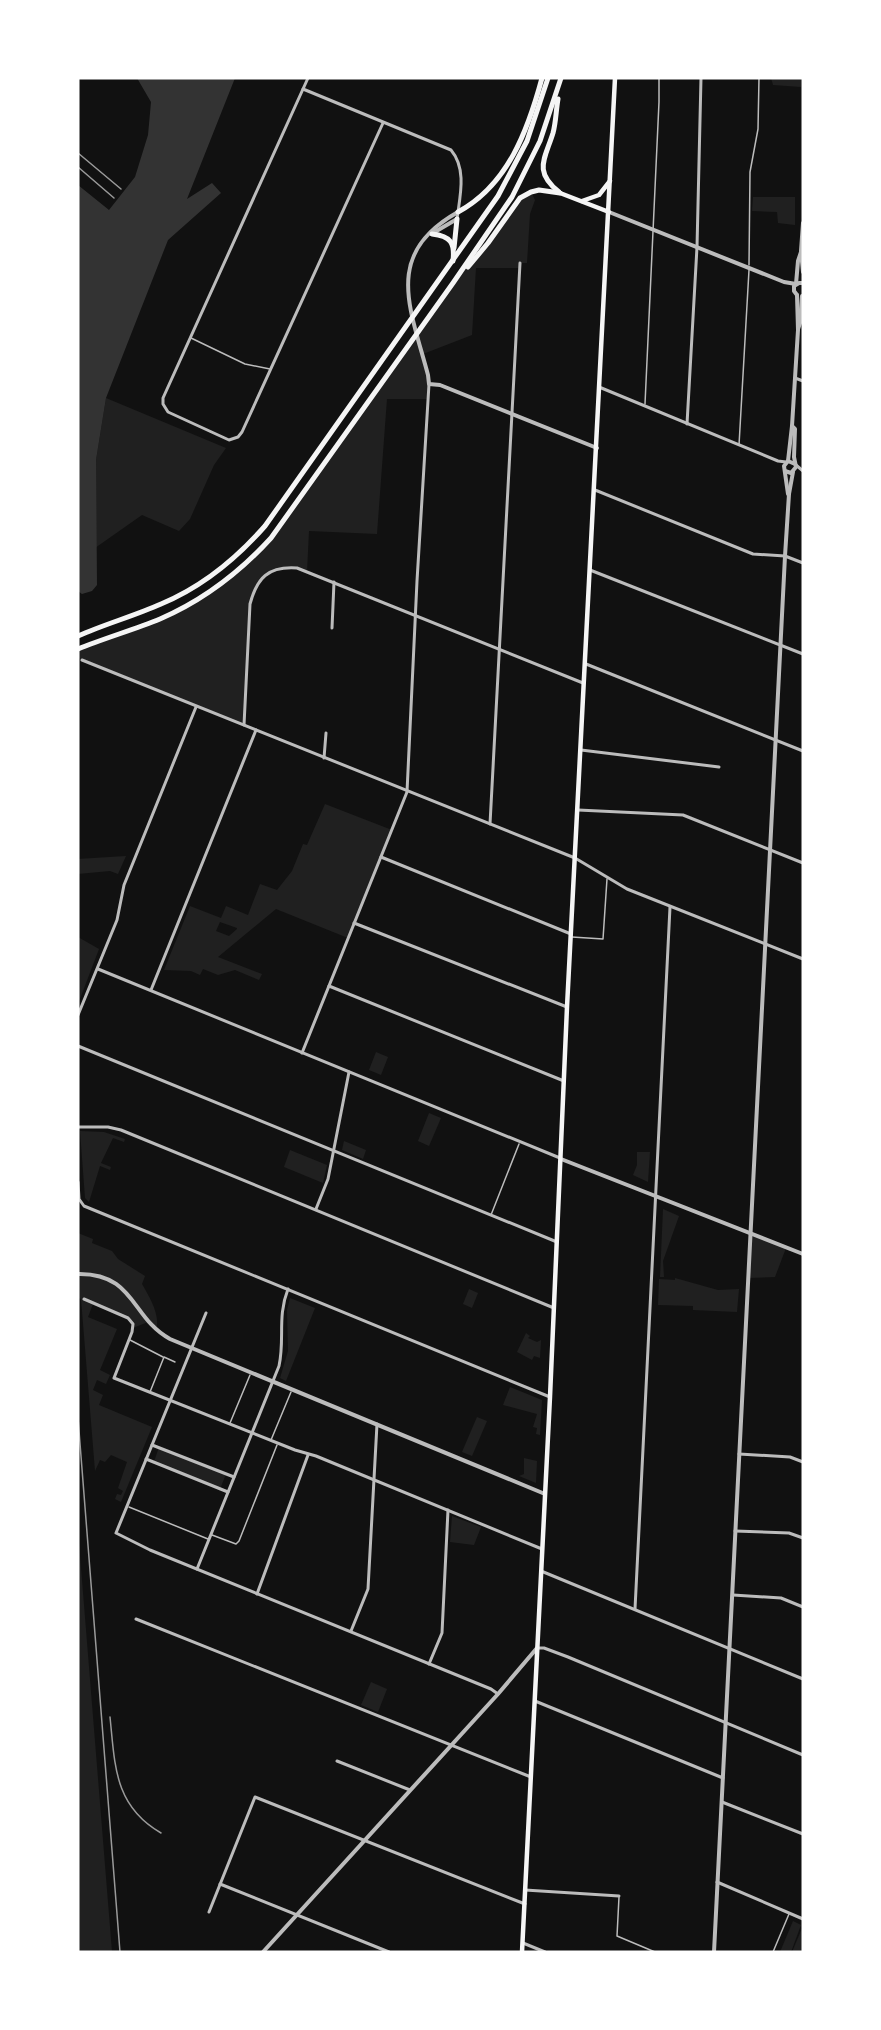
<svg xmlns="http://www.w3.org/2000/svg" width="881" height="2030" font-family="Roboto,sans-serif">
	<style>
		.green { fill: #202020; fill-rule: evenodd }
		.water { fill: #333 }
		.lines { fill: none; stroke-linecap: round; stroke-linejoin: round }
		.service { stroke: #bcbcbc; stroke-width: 1.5 }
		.minor { stroke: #bcbcbc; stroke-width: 3 }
		.tertiary { stroke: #bcbcbc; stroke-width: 4 }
		.secondary { stroke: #f5f5f5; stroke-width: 4.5 }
		.primary { stroke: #f5f5f5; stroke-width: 4.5 }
		.motorway { stroke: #f5f5f5; stroke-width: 5 }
		.rail { stroke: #9a9a9a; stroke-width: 1.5 }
	</style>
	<rect width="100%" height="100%" fill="#111"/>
	<!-- green -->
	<g class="green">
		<path d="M768 78H801V87L773 85 771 78Z"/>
		<path d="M531 192 535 200 530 214 527 263H521L520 268H476L472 335 423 354 429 377 428 399H387L377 534 309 531 307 572 297 568 275 569 257 583 250 604 244 725 78 658V649L189 605 258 552 453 283 479 254 517 201Z"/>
		<path d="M753 197H795V225L778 223 777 212 752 211Z"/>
		<path d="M106 398 226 448 214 465 190 519 179 531 142 515 95 548 96 460Z"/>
		<path d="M325 804 392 830 348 938 276 909 218 957 262 974 259 980 235 970 218 975 203 969 200 975 191 971 164 970 190 906 221 918 226 906 248 915 260 884 277 890 292 871 303 844 307 845ZM220 922 237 928V929L229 936 216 931Z"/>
		<path d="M126 856 118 874 110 871 78 874V859Z"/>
		<path d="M78 937 99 949 78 1004Z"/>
		<path d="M376 1052 388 1057 381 1075 369 1070Z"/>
		<path d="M429 1113 441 1118 429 1146 418 1141Z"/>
		<path d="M80 1131 104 1132 125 1139 124 1142 113 1138 101 1163 111 1167 110 1170 100 1166 89 1202 85 1198Z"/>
		<path d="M344 1141 366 1150 363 1159 342 1150Z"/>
		<path d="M290 1150 327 1165 323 1183 284 1167Z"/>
		<path d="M637 1152H650L648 1182 633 1175 637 1165Z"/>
		<path d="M663 1209 679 1216 663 1261 664 1277H660Z"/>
		<path d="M78 1233 93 1239 92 1243 112 1251 118 1259 145 1276 142 1284C149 1296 161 1316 156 1330L148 1322 133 1328 131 1320 93 1304 88 1317 117 1329 100 1370 110 1375 106 1384 97 1380 93 1390 103 1395 99 1405 152 1427 121 1502 115 1499 117 1494 121 1495 123 1491 118 1488 127 1462 111 1455 105 1462 100 1460 95 1471 81 1299 78 1298Z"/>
		<path d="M750 1234 786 1248 775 1277 748 1278Z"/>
		<path d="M675 1278 718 1290 739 1289 737 1312 693 1310V1306L658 1305 659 1279 675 1280Z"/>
		<path d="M469 1289 478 1293 472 1308 463 1304Z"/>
		<path d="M290 1298 315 1308 286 1381 280 1378 288 1351 287 1310Z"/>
		<path d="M526 1333 530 1336 528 1338 537 1342 541 1340 540 1358 534 1356 532 1360 517 1352Z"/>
		<path d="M510 1387 542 1400 540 1435 536 1434 537 1428 533 1427 537 1414 503 1405Z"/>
		<path d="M477 1417 487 1421 472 1456 462 1452Z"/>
		<path d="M159 1447 226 1474 220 1489 154 1462Z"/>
		<path d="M524 1458 537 1461 536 1483 519 1476 524 1474Z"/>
		<path d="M452 1516 481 1527 474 1545 450 1542Z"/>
		<path d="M78 1531 112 1952H78Z"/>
		<path d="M371 1682 387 1689 378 1712 361 1705Z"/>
		<path d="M793 1921 801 1925 791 1952H780Z"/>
		<path d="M803 1926V1952H792Z"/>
	</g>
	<!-- water -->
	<path class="water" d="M137 78H235L187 199 212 183 221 193 168 240 106 398 96 460 97 585 92 591 82 594 78 591V185L109 210 135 177 148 135 151 102Z"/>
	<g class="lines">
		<!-- service -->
		<g class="service">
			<path d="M749 265 750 172 758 129 759 78"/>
			<path d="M191 338 245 364 270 369"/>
			<path d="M645 404 659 102V78"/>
			<path d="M739 445 749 270"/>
			<path d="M572 937 603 939 607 879"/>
			<path d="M491 1215 519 1144"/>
			<path d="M130 1340 163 1357"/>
			<path d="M150 1392 164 1357 175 1362"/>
			<path d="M230 1423 250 1375"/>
			<path d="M271 1440 291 1392"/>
			<path d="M129 1507 208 1539"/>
			<path d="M212 1535 236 1544 239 1541 277 1445"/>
			<path d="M619 1897 617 1936 655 1952"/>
			<path d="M773 1952 789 1914"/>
		</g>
		<!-- minor -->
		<g class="minor">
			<path d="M308 78 163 398V404L168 412 229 440 238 437 242 432 383 123"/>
			<path d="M303 89 451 150C467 169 460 196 457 219"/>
			<path d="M795 378 803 381"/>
			<path d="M599 387 778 461 786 462"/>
			<path d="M687 424 697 247 701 78"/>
			<path d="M796 465 803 471"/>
			<path d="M595 490 753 554 785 556 803 563"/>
			<path d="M590 570 803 654"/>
			<path d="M332 628 334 582"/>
			<path d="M82 660 575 858 627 889 803 959"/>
			<path d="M586 664 803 751"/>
			<path d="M244 725 250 604C257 578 268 566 297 568L583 683"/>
			<path d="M581 750 719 767"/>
			<path d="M324 758 326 733"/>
			<path d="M578 810 683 815 803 863"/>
			<path d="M490 824 520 263"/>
			<path d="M381 857 571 934"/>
			<path d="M354 923 567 1007"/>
			<path d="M98 969 560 1158"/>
			<path d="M329 986 564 1081"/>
			<path d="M151 990 256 730"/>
			<path d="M78 1015 117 920 124 885 196 707"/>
			<path d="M78 1046 557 1242"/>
			<path d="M302 1053 407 792 417 581 429 384"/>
			<path d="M78 1127H108L121 1130 554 1308"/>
			<path d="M78 1182 79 1199 84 1206 550 1397"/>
			<path d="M316 1209 328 1179 349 1072"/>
			<path d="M84 1299 128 1318 133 1324 132 1332 114 1378 295 1450 316 1456 542 1549"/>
			<path d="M206 1313 116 1533 150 1550 491 1689 498 1694"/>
			<path d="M152 1445 234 1477"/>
			<path d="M739 1454 790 1457 803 1462"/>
			<path d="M146 1459 228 1492"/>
			<path d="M735 1531 789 1533 803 1538"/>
			<path d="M197 1569 279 1366C285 1339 277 1317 288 1289"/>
			<path d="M541 1571 803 1679"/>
			<path d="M257 1594 308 1455"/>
			<path d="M733 1595 781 1598 803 1607"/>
			<path d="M635 1609 670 907"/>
			<path d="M136 1619 531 1777"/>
			<path d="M351 1631 368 1589 377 1424"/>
			<path d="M537 1648H544L568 1657 803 1755"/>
			<path d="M429 1664 442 1633 448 1510"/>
			<path d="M535 1701 723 1778"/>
			<path d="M337 1761 410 1790"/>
			<path d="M722 1802 803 1834"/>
			<path d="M717 1882 803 1919"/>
			<path d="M220 1884 389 1952"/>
			<path d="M525 1890 619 1896"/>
			<path d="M209 1912 255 1797 525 1904"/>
			<path d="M523 1943 545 1952"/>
		</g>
		<!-- tertiary -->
		<g class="tertiary">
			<path d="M458 212C383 254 410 307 428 375L429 384 440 385 597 448"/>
			<path d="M609 212 784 282 796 284"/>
			<path d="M803 223 801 251 803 272"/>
			<path d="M433 233 457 219"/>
			<path d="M796 284 798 261 801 252"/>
			<path d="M797 295 794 291V286L799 283H803"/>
			<path d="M798 329 800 323 802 296"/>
			<path d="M788 461 792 426 798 330 797 295"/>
			<path d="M785 471 791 473 796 467 794 457 795 429 792 426"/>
			<path d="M788 494 784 466 788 461 795 464"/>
			<path d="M561 1159 803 1254"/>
			<path d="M78 1274C135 1273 131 1318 170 1339L545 1494"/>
			<path d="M263 1952 498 1694 537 1648"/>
			<path d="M714 1952 785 556 789 494 793 472"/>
		</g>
		<!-- secondary -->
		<g class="secondary">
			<path d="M560 193 609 212"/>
			<path d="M582 201 599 195 610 181"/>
		</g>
		<!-- primary -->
		<path class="primary" d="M522 1952 550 1397 567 1007 615 78"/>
		<!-- motorway -->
		<g class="motorway">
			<path d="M558 99C556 110 556 122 553 133 545 159 533 171 559 192"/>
			<path d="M458 212C508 185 528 130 542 78"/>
			<path d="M432 234C451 236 455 243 453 261"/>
			<path d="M454 248 457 219"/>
			<path d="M468 267 488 243 520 198 531 192 539 190 560 193"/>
			<path d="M78 636C105 624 134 616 161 604 202 587 236 559 265 526L498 196 527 141 548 78"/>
			<path d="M78 649C105 638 133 630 160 619 204 600 240 572 271 538L453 283 512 197 540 141 561 78"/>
		</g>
		<!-- rail -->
		<g class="rail">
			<path d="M78 153 121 189"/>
			<path d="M78 167 114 198"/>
			<path d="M78 1418 120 1952"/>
			<path d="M110 1717C115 1765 114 1806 161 1833"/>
		</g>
	</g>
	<!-- border -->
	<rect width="881" height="2030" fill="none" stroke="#ffffff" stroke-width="159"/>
</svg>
